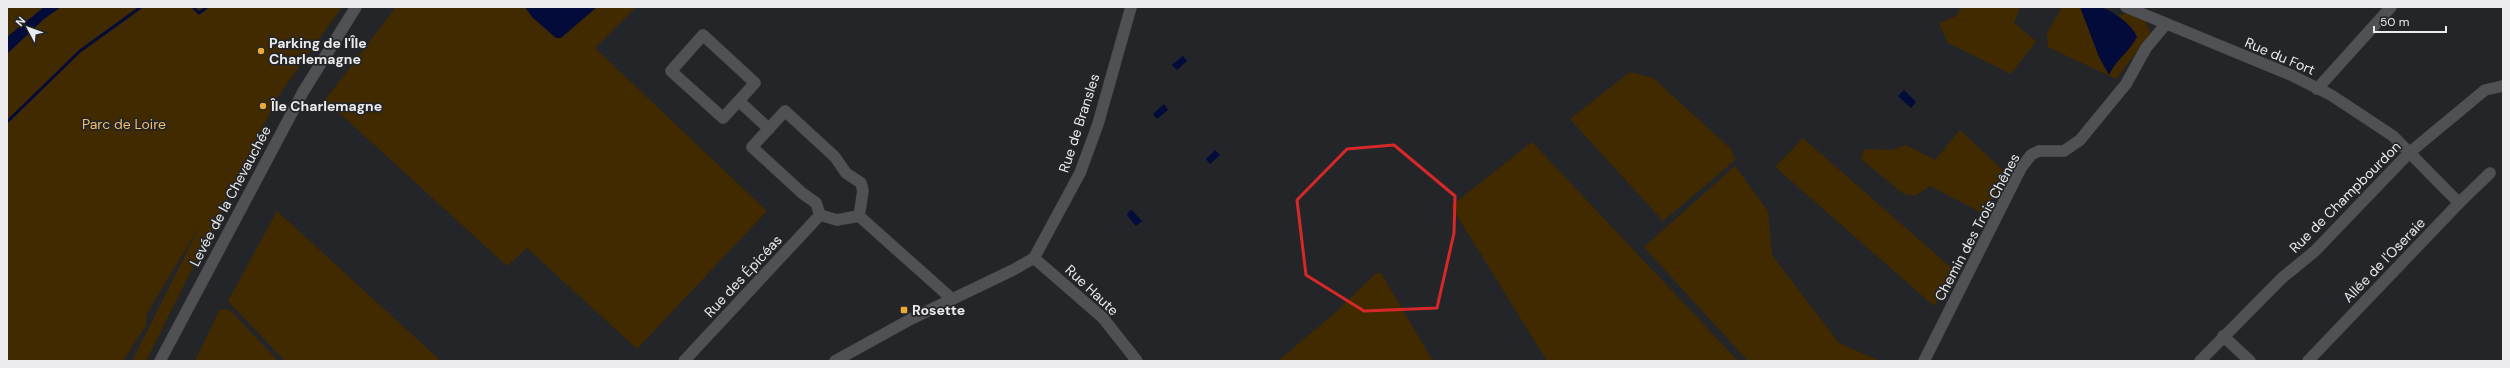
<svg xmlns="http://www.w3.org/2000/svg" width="2510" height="368" font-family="'DM Sans',sans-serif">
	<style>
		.green { fill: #422a00 }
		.water { fill: #020b39 }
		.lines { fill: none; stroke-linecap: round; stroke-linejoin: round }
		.stream { stroke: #020b39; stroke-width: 3 }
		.minor-casing { stroke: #424346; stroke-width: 12 }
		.tertiary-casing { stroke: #424346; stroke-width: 12 }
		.minor { stroke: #505154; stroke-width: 11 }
		.tertiary { stroke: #505154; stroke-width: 11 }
		.marked { fill: none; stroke: #d62828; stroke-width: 3; stroke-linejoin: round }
		.poi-dot { fill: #eba939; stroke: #242528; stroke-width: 1.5 }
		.labels { text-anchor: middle; stroke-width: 3.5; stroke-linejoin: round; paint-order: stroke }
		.poi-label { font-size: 14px; font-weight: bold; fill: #ebebed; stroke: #242528; text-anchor: start }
		.street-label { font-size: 14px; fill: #ebebed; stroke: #242528 }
		.park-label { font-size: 14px; fill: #f5be69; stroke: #242528 }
	</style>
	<rect width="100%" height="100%" fill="#242528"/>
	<!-- green -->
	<g class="green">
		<path d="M7 7H342L279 95 146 361H132L200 226 147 313 146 325 123 361H7Z"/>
		<path d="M396 7H636L595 48 767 211 637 349 527 248 507 266 325 100Z"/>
		<path d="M1962 7H2020L2014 23 2036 41 2011 74 1948 43 1939 23 1956 16Z"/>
		<path d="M2062 7H2093L2111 17 2129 13 2143 18 2151 33 2116 79 2048 47 2047 33Z"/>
		<path d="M1630 72 1653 78 1731 149 1735 160 1663 221 1570 119Z"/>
		<path d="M1960 130 2007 174 1984 214 1930 186 1915 196 1904 194 1861 159 1864 149 1892 150 1906 145 1935 160Z"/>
		<path d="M1803 138 1955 271 1934 306 1775 167Z"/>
		<path d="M1532 142 1738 361H1547L1451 206Z"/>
		<path d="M1735 166 1768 211 1772 255 1839 343 1880 361H1748L1644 247Z"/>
		<path d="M277 211 441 361H285L228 301Z"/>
		<path d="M1376 273H1381L1433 361H1278L1336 312Z"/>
		<path d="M220 309 230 310 278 361H195Z"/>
	</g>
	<!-- water -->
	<g class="water">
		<path d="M44 7H61L44 19 7 54V37Z"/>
		<path d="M525 7H597L561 38H556L532 17Z"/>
		<path d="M2080 7C2086 7 2092 6 2099 7 2111 9 2133 25 2137 37 2129 52 2116 60 2109 75L2099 57Z"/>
		<path d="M1183 56 1187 61 1177 70 1172 65Z"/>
		<path d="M1904 90 1916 102 1911 108 1898 96Z"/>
		<path d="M1164 104 1168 110 1157 119 1153 114Z"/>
		<path d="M1215 150 1220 155 1210 164 1206 159Z"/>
		<path d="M1132 210 1142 221 1136 226 1127 215 1129 211Z"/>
		<path d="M2357 283 2363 289 2350 301 2345 300V295Z"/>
	</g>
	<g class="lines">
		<!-- stream -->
		<g class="stream">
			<path d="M193 7 199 13 207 7"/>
			<path d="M7 122 80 51 141 7"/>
		</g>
		<defs>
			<g id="minor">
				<path d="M2126 7 2291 75 2331 95 2393 136 2459 203 2308 361"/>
				<path d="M703 35 755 83 723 118 671 71Z"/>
				<path d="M2317 89 2391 7"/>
				<path d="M739 101 769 129"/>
				<path d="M785 111 835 157 846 173 861 183 863 191 859 216 837 220 820 215 816 203 802 193 752 147Z"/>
				<path d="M2459 203 2490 173"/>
				<path d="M859 216 952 299"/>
				<path d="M1034 258 1080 173 1098 124 1131 7"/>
				<path d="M2223 336 2250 361"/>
				<path d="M684 361 820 215"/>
				<path d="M1924 361 2021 168 2031 155 2039 151H2064L2080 140 2126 84 2146 48 2166 24"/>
				<path d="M2200 361 2282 278 2315 251 2409 153 2485 90 2503 86"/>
			</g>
			<g id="tertiary">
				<path d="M160 361 303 92 356 7"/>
				<path d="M835 361 911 319 1013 270 1034 258 1103 318 1137 361"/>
			</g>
		</defs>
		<!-- minor casing -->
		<use href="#minor" class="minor-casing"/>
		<!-- tertiary casing -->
		<use href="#tertiary" class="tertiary-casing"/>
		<!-- minor -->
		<use href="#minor" class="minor"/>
		<!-- tertiary -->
		<use href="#tertiary" class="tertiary"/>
	</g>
	<!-- marked area -->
	<path class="marked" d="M1394 145 1455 196 1454 233 1437 308 1364 311 1306 275 1297 200 1347 149Z"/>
	<!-- markers -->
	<g class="poi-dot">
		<circle cx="261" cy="51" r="4"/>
		<circle cx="263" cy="106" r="4"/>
		<rect x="900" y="306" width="8" height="8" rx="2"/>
	</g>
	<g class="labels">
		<!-- poi labels -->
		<g class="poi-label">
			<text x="269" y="48">Parking de l'Île<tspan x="269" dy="16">Charlemagne</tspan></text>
			<text x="271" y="111">Île Charlemagne</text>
			<text x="912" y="315">Rosette</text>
		</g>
		<!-- street labels -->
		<g class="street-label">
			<text transform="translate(2280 56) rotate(23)" y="5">Rue du Fort</text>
			<text transform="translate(1079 123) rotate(-72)" y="5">Rue de Bransles</text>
			<text transform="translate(230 196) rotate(-62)" y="5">Levée de la Chevauchée</text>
			<text transform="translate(2345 197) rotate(-45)" y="5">Rue de Champbourdon</text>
			<text transform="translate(1977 227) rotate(-62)" y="5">Chemin des Trois Chênes</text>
			<text transform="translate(2384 260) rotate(-46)" y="5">Allée de l'Oseraie</text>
			<text transform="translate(743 276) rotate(-47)" y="5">Rue des Épicéas</text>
			<text transform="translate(1092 290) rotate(43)" y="5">Rue Haute</text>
		</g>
		<!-- park labels -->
		<g class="park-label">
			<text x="124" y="129">Parc de Loire</text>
		</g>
	</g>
	<!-- border -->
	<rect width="2510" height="368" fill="none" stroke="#ebebed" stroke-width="16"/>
	<!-- north arrow -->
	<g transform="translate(28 28) rotate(311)" stroke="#242528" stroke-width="3" paint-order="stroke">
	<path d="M0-3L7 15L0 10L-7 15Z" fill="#ebebed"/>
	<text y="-6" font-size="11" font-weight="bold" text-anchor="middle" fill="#ebebed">N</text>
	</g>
	<!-- scale -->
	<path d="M2374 26v6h72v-6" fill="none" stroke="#ebebed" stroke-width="2"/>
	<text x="2380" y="26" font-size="12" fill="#ebebed" stroke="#242528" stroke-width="3" paint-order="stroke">50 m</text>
</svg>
